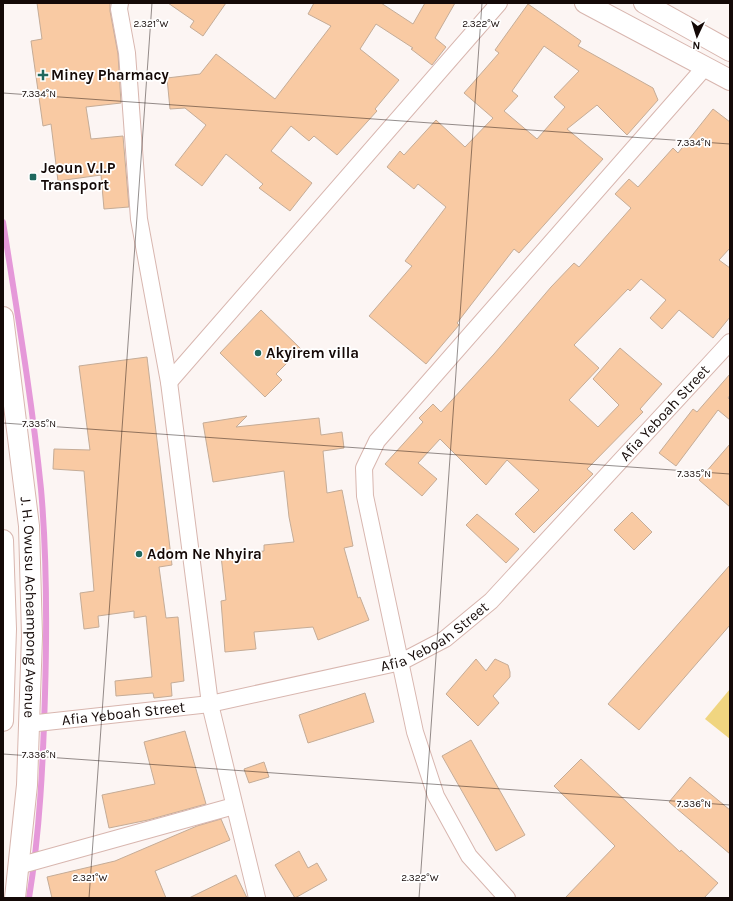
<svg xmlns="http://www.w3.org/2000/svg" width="733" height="901" font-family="Karla,sans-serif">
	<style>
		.green { fill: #f0d580 }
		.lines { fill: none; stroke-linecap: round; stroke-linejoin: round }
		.stream { stroke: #e598d9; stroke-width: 6 }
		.building { fill: #f9caa3; stroke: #c5ac97; fill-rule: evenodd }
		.minor-casing { stroke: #d8b6af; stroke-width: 18 }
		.tertiary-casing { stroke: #d8b6af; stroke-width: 22 }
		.minor { stroke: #fff; stroke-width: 16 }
		.tertiary { stroke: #fff; stroke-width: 20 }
		.ticks { fill: none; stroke: #140907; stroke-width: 1; stroke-opacity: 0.45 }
		.poi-dot { fill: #1f685e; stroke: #fff; stroke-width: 1.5 }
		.labels { text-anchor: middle; stroke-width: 3.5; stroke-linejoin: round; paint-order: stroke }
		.poi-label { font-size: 15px; font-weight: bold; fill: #140907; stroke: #fff; text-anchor: start }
		.street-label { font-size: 15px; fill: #140907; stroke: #fff }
		.ticks-label { font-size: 10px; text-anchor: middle; fill: #140907; stroke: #fff; stroke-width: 3.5; stroke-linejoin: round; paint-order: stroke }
	</style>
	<rect width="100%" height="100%" fill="#fcf5f3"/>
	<!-- green -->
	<path class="green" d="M730 689V739L705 719Z"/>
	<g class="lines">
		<!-- stream -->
		<path class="stream" d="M3 222C17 311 32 400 41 489 47 557 47 625 45 694 43 762 40 831 29 898"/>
	</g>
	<!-- building -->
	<g class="building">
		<path d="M37 3H110V11L118 54 121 103 86 107 91 139 123 136 129 207 104 209 101 175 58 181 51 124 43 126 31 41 42 39Z"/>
		<path d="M168 3H226L203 36 190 27 194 21Z"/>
		<path d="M314 3H381L413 24 425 3H455L435 38 446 47 432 65 411 49 413 48 376 24 360 49 399 80 375 109 377 111 337 155 314 136 309 141 291 126 271 151 312 183 290 211 259 188 263 184 226 154 202 186 175 165 206 125 185 108 170 109 167 78 200 74 216 54 275 99 331 26 308 14Z"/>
		<path d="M528 4 581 41 578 46 653 88 658 100 627 135 597 105 567 129 603 159 519 253 514 249 457 323 459 325 426 364 369 316 412 266 405 261 446 207 418 184 414 189 387 167 400 151 404 155 436 120 465 147 493 118 464 93 499 53 495 50ZM544 46 579 71 554 97 565 107 537 139 504 111 518 96 512 91Z"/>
		<path d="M713 109 730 122V248L719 260 730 268V317L713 338 679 310 662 329 650 318 666 300 641 279 630 291 628 289 574 345 599 368 569 400 598 427 619 405 593 379 620 348 662 384 640 409 643 412 587 469 593 474 534 533 515 514 539 490 507 460 486 485 440 439 418 463 437 479 422 496 385 464 423 422 419 418 433 404 441 412 494 354 551 287 574 263 579 267 631 208 615 194 629 179 638 187 673 148 678 153Z"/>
		<path d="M261 310 301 349 276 374 282 380 265 397 220 353Z"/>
		<path d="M147 357 172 565 159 567 166 618 178 617 184 681 171 683 172 696 154 698 153 693 116 696 115 681 152 677 146 616 134 618V611L98 616 99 627 84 629 80 593 94 591 84 471 53 469 54 449 90 450 79 366Z"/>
		<path d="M730 374V395L728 398 730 400V420L718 410 676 466 659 453 693 409 697 412Z"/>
		<path d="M247 416 236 427 319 418 321 435 342 432 344 448 323 451 327 493 342 490 353 546 344 548 358 598 360 597 369 620 318 640 313 627 254 632 256 649 225 652 221 601 226 600 221 556 264 551V545L294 542 289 517 284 471 213 482 203 423Z"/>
		<path d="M730 444V507L699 480Z"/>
		<path d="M632 512 652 532 634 550 614 530Z"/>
		<path d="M477 514 519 549 506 563 466 525Z"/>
		<path d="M730 565V625L639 730 608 704Z"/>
		<path d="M476 659 486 671 495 659 508 665 510 672V677L493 696 499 703 478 726 446 694Z"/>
		<path d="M365 693 374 722 308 743 299 715Z"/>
		<path d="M185 731 206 804 148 820 109 828 102 795 155 784 144 742Z"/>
		<path d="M471 740 525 835 496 851 442 756Z"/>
		<path d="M581 759 680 852 681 850 718 883 704 898H565L615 846 554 786Z"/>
		<path d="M264 762 269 777 249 783 244 769Z"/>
		<path d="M690 777 730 810V854L669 802Z"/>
		<path d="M221 819 230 840 155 871 166 898H52L47 877 115 861 197 826Z"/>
		<path d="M299 851 308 868 317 863 327 880 295 898 275 865Z"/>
		<path d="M236 875 247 898H189Z"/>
	</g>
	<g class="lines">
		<defs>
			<g id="minor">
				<path d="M120 3 119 9 127 53 139 219 169 382 210 704 257 898"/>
				<path d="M169 382 499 3"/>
				<path id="s1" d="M28 724 210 704 401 662 445 639 491 601 730 342"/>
				<path d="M18 866 234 806"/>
				<path d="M507 898 469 856 436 796 415 732 365 496 364 468 377 441 706 66"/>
			</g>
			<g id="tertiary">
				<path d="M585 3 730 80"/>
				<path d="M644 3 730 51"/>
				<path id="s2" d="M3 317 29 526 32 636 27 785 15 898"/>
				<path d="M3 540 6 629 3 721"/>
			</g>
		</defs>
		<!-- minor casing -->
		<use href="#minor" class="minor-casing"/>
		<!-- tertiary casing -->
		<use href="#tertiary" class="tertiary-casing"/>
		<!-- minor -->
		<use href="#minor" class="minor"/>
		<!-- tertiary -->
		<use href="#tertiary" class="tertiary"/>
	</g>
	<!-- ticks -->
	<path class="ticks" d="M3 93 730 144M3 423 730 474M3 754 730 805M89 898 152 3M419 898 482 3"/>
	<!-- markers -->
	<g class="poi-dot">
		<path d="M41 69h4v4h4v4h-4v4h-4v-4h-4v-4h4z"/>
		<rect x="29" y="173" width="8" height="8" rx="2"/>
		<circle cx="258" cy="353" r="4"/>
		<circle cx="139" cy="554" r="4"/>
	</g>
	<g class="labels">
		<!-- poi labels -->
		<g class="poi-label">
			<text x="51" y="80">Miney Pharmacy</text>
			<text x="41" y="173">Jeoun V.I.P<tspan x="41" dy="17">Transport</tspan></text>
			<text x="266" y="358">Akyirem villa</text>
			<text x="147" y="559">Adom Ne Nhyira</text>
		</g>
		<!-- street labels -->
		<g class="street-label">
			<text dy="5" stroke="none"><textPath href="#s1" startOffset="744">Afia Yeboah Street</textPath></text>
			<text dy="5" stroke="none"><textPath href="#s2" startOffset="292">J. H. Owusu Acheampong Avenue</textPath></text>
			<text dy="5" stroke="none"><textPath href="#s1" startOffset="420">Afia Yeboah Street</textPath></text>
			<text dy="5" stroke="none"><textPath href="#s1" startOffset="96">Afia Yeboah Street</textPath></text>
		</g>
	</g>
	<g class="ticks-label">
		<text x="151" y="27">2.321°W</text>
		<text x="481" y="27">2.322°W</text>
		<text x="39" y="97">7.334°N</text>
		<text x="694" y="146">7.334°N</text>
		<text x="39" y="427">7.335°N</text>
		<text x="694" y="477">7.335°N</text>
		<text x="39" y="758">7.336°N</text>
		<text x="694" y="807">7.336°N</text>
		<text x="90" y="881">2.321°W</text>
		<text x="420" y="881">2.322°W</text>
	</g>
	<!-- border -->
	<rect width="733" height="901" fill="none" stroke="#140907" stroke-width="8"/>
	<!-- north arrow -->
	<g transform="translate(697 36) rotate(184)" stroke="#ffffff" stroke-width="3" paint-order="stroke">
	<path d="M0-3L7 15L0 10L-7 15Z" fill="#140907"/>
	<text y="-6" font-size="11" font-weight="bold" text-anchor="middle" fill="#140907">N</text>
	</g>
</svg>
